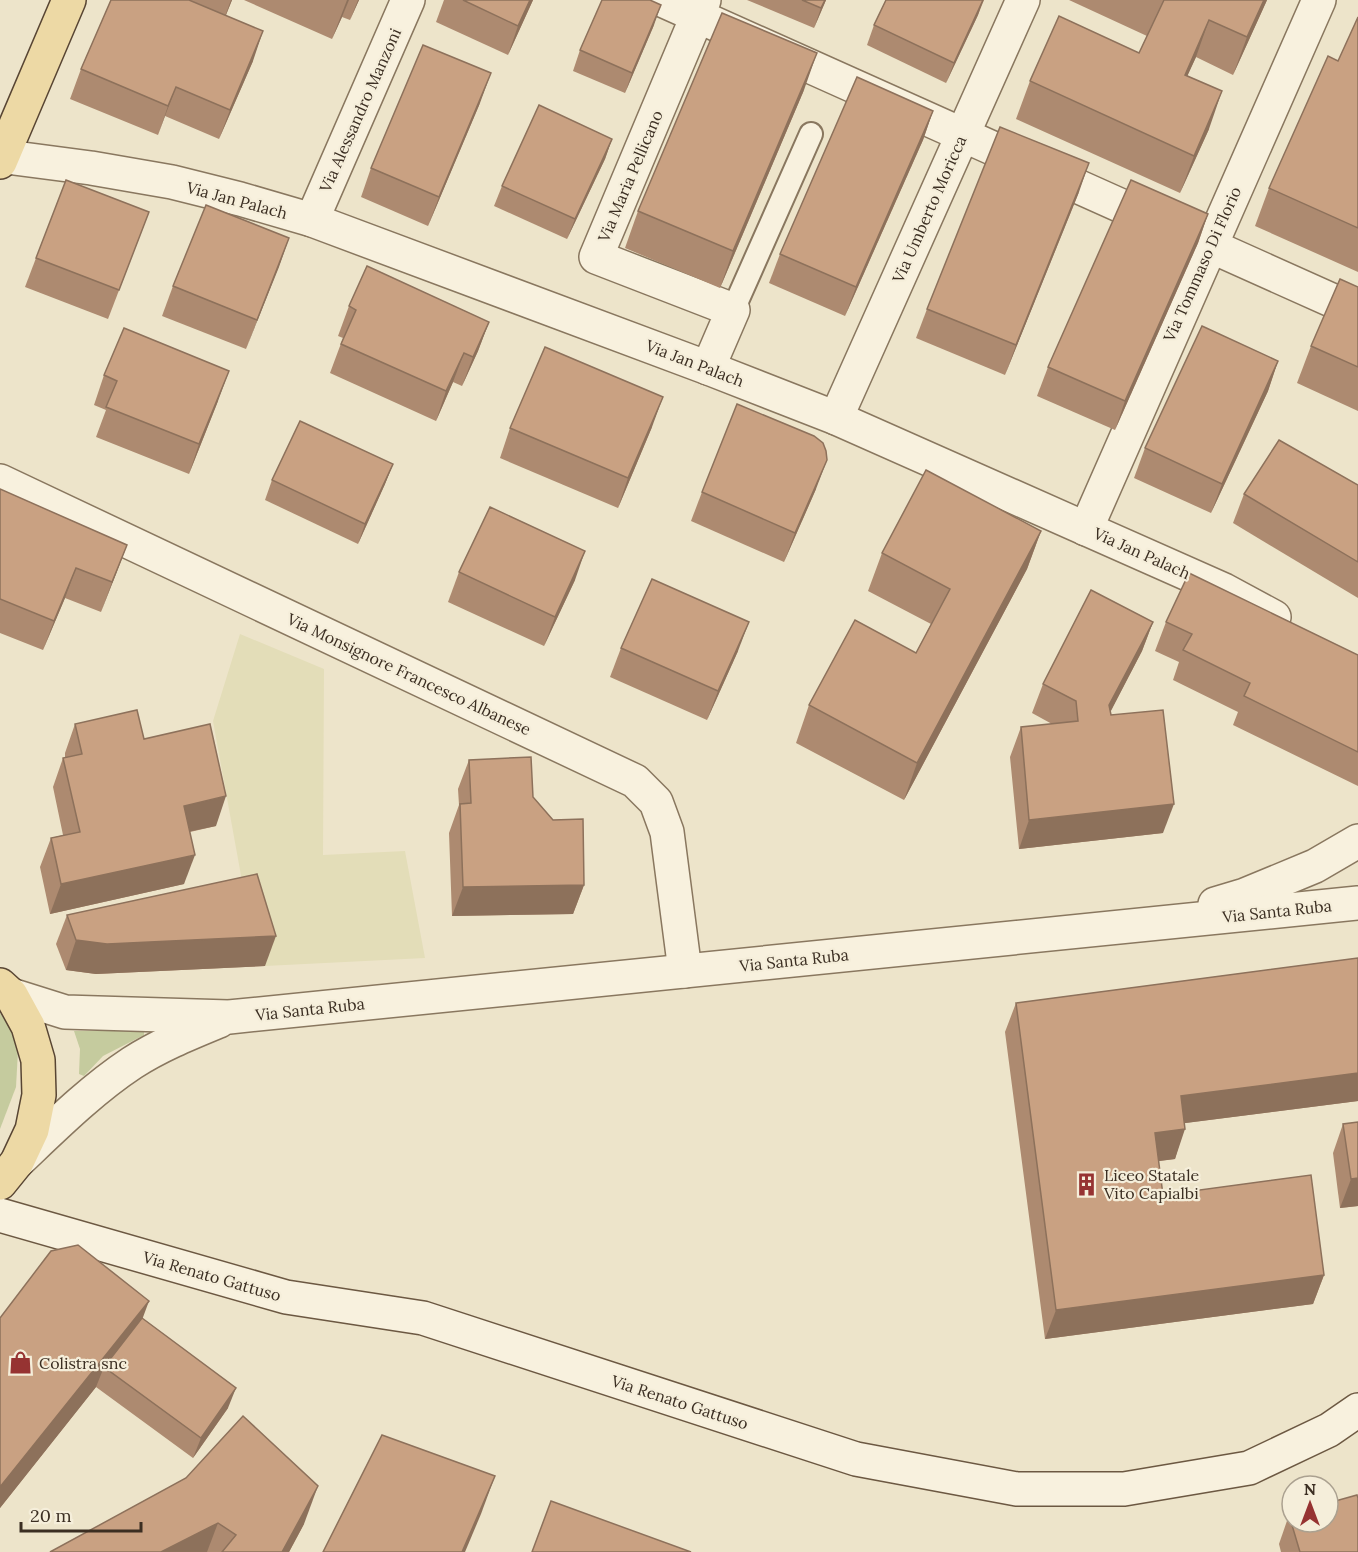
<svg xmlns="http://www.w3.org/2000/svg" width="1358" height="1552" font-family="Lora,serif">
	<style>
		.farmland { fill: #e3ddb8 }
		.green { fill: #c5cb9e }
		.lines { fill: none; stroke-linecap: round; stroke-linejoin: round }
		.service-casing { stroke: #89775f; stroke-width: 26 }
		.minor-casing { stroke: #89775f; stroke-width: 36 }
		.secondary-casing { stroke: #6c5842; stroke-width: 36 }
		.primary-casing { stroke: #584533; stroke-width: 36 }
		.service { stroke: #f8f1de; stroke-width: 22 }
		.minor { stroke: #f8f1de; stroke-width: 33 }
		.secondary { stroke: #f8f1de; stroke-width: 33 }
		.primary { stroke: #edd9a5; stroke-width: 33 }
		.wall { fill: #ad8a70 }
		.shaded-wall { fill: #8d715b }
		.building { fill: #c9a182; stroke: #8d715b; stroke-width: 1.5 }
		.labels { text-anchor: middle; stroke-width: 4.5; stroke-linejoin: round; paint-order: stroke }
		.street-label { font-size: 16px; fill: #3b2e22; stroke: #f5eeda }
		.poi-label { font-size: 16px; fill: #3b2e22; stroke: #f5eeda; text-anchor: start }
	</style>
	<rect width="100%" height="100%" fill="#ede4ca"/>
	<!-- farmland -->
	<path class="farmland" d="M240 634 324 669 323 855 405 851 425 958 265 966 246 903 213 721Z"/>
	<!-- green -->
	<g class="green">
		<path d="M0 1013 13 1031 18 1051 16 1087 0 1129Z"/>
		<path d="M74 1031H144V1035L103 1056 84 1076 79 1074 80 1049Z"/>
	</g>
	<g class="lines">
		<defs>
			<path id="service" d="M733 310 811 134"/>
			<g id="minor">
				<path d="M662 0 1358 312"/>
				<path d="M704 0 596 257 733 310 708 368"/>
				<path d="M0 156 91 168 172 182 240 199 312 220 708 368 836 418 1224 590 1274 617"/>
				<path d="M312 220 408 0"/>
				<path d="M836 418 1023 0"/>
				<path d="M0 481 635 781 656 802 667 832 685 971"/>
				<path d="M1086 529 1319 0"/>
				<path d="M1215 904 1245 895 1315 866 1358 841"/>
				<path d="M11 995 65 1012 229 1017 1358 903"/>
				<path d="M17 1162C53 1128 91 1090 132 1063 160 1045 190 1033 219 1021"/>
			</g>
			<path id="secondary" d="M0 1215 286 1297 423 1318 856 1459 1017 1489H1124L1249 1468 1329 1430 1358 1410"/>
			<g id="primary">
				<path d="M0 162 69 0"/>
				<path d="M0 985 11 995 28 1026 38 1060 39 1095 32 1130 17 1162 0 1183"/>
			</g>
		</defs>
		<!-- service casing -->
		<use href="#service" class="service-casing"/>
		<!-- minor casing -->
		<use href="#minor" class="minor-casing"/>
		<!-- secondary casing -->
		<use href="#secondary" class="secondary-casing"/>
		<!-- primary casing -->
		<use href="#primary" class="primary-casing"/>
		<!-- service -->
		<use href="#service" class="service"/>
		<!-- minor -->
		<use href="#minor" class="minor"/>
		<!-- secondary -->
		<use href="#secondary" class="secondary"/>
		<!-- primary -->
		<use href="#primary" class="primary"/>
	</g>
	<!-- wall -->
	<g class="wall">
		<path d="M111 0H232L226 15 253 61 219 139 165 116 158 135 70 99 81 69Z"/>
		<path d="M244 0H359L350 20 342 17 332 39Z"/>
		<path d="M444 0H533L508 55 436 22Z"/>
		<path d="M747 0H826L814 28Z"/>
		<path d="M886 0H984L978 15 946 83 867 45 874 25Z"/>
		<path d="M1069 0H1267L1233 75 1196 57 1187 76 1209 129 1180 193 1016 119 1030 81 1139 53 1147 36Z"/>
		<path d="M1358 17V272L1255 226 1269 188 1338 61Z"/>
		<path d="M654 25 625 93 573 71 580 50Z"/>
		<path d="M804 90 720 288 625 248 638 211Z"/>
		<path d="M480 103 428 226 361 197 371 168Z"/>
		<path d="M933 111 923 140 845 316 769 283 780 254Z"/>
		<path d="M612 139 605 159 567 239 494 206 502 186Z"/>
		<path d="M1079 192 1005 375 916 338 927 309Z"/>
		<path d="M149 212 108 319 25 287 36 258Z"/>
		<path d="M1208 214 1198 243 1115 430 1037 396 1048 367Z"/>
		<path d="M289 238 246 349 162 316 173 286Z"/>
		<path d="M1358 287V411L1297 383 1311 346Z"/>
		<path d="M349 306 489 322 478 351 462 386 453 382 436 421 330 373 343 338 338 336Z"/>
		<path d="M1278 361 1268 391 1211 513 1134 478 1145 448Z"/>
		<path d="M104 375 218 401 189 474 96 437 106 410 94 405Z"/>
		<path d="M652 427 618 508 500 458 510 428Z"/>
		<path d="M393 464 385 484 358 544 265 500 272 480Z"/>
		<path d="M1358 485V598L1233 523 1244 494Z"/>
		<path d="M0 489 127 545 101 612 65 598 43 650 0 633Z"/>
		<path d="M816 489 784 562 691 521 702 492Z"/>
		<path d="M1041 531 1027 569 904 800 796 743 809 705 916 653 931 624 868 591 882 553Z"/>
		<path d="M459 572 575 580 544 646 448 602Z"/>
		<path d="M1153 622 1142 651 1110 712 1111 715 1163 833 1019 849 1010 757 1021 727 1052 724 1032 713 1043 684Z"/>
		<path d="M1166 622 1358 655V786L1233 725 1238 712 1173 680 1179 662 1155 651Z"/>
		<path d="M621 648 738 651 707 720 610 677Z"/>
		<path d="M75 724 144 739 216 826 190 832 184 884 50 914 40 867 51 838 63 835 53 787 63 758 65 757V753Z"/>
		<path d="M469 760 584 885 573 914 452 916 449 833 459 805 458 789Z"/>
		<path d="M67 915 265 966 96 974 66 970 56 944Z"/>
		<path d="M1358 958V1101L1185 1123 1175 1159 1158 1161 1163 1195 1324 1275 1313 1304 1045 1339 1005 1032 1016 1003Z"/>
		<path d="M1358 1122V1206L1340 1208 1333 1153 1343 1124Z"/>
		<path d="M0 1318H142L228 1408 193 1458 96 1387 0 1508Z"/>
		<path d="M186 1478 304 1524 289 1552H50Z"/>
		<path d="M1289 1515 1358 1552H1281L1279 1544Z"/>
	</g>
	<!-- shaded-wall -->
	<g class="shaded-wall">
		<path d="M231 0H232L221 27Z"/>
		<path d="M347 0H349L342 17 332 39Z"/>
		<path d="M358 0H359L350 20Z"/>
		<path d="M530 0H533L508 55 518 26Z"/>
		<path d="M825 0H826L814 28 821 8Z"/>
		<path d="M983 0 978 15 946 83 954 63Z"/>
		<path d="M1264 0H1267L1263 9 1233 75 1247 37Z"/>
		<path d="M661 5 654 25 625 93 632 73Z"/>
		<path d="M1209 20 1196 57 1171 112 1185 75Z"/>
		<path d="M263 31 253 61 219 139 230 110Z"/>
		<path d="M817 53 804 90 720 288 733 251Z"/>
		<path d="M491 73 480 103 428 226 439 197Z"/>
		<path d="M176 87 165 116 158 135 168 106Z"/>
		<path d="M1222 91 1209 129 1180 193 1194 156Z"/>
		<path d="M933 111 923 140 845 316 856 287Z"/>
		<path d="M612 139 605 159 567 239 575 219Z"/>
		<path d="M1089 163 1079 192 1005 375 1016 345Z"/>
		<path d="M1208 214 1198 243 1115 430 1125 401Z"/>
		<path d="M289 238 279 267 246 349 257 320Z"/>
		<path d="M489 322 478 351 462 386 473 357Z"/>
		<path d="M464 353 453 382 436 421 446 391Z"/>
		<path d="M1278 361 1268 391 1211 513 1222 484Z"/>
		<path d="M229 371 218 401 189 474 199 444Z"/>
		<path d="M663 397 652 427 618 508 628 478Z"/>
		<path d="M827 460 816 489 784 562 795 533Z"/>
		<path d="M393 464 385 484 358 544 365 524Z"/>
		<path d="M1041 531 1027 569 904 800 917 763Z"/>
		<path d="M127 545 116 574 101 612 112 582Z"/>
		<path d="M585 551 575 580 544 646 555 617Z"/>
		<path d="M76 568 65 598 43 650 54 621Z"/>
		<path d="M749 622 738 651 707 720 718 691Z"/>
		<path d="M1153 622 1142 651 1099 734 1109 705Z"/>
		<path d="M226 796 216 826 173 835 184 806Z"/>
		<path d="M1174 804 1163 833 1019 849 1029 820Z"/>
		<path d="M195 855 184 884 50 914 61 884Z"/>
		<path d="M584 885 573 914 452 916 463 887Z"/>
		<path d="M276 936 265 966 96 974 66 970 76 940Z"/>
		<path d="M1358 1073V1101L1170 1125 1181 1096Z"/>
		<path d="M1185 1129 1175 1159 1144 1163 1155 1133Z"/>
		<path d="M1358 1178V1206L1340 1208 1351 1179Z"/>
		<path d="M1324 1275 1313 1304 1045 1339 1056 1310Z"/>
		<path d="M149 1301 135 1339 104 1367 96 1387 0 1508V1487Z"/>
		<path d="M236 1388 228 1408 193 1458 201 1438Z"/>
		<path d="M495 1476 481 1514 465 1552H462Z"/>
		<path d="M318 1486 304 1524 289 1552H282Z"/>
		<path d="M218 1523 207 1552H161Z"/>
	</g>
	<!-- building -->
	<g class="building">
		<path d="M111 0H189L263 31 230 110 176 87 168 106 81 69Z"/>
		<path d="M463 0H530L518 26Z"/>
		<path d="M602 0H650L661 5 632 73 580 50Z"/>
		<path d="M802 0H825L821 8Z"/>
		<path d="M886 0H983L954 63 874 25Z"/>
		<path d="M1164 0H1264L1247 37 1209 20 1185 75 1222 91 1194 156 1030 81 1059 16 1139 53Z"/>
		<path d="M722 13 817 53 733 251 638 211Z"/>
		<path d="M1358 17V228L1269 188 1328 56 1338 61Z"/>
		<path d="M423 45 491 73 439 197 371 168Z"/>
		<path d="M857 77 933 111 856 287 780 254Z"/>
		<path d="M539 105 612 139 575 219 502 186Z"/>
		<path d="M1000 127 1089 163 1016 345 927 309Z"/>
		<path d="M66 180 149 212 119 290 36 258Z"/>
		<path d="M1131 180 1208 214 1125 401 1048 367Z"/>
		<path d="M206 205 289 238 257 320 173 286Z"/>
		<path d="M367 266 489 322 473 357 464 353 446 391 341 344 356 310 349 306Z"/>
		<path d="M1340 279 1358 287V367L1311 346Z"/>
		<path d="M1202 326 1278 361 1222 484 1145 448Z"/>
		<path d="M124 328 229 371 199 444 106 407 117 381 104 375Z"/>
		<path d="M545 347 663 397 628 478 510 428Z"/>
		<path d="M737 404 814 436 823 443 826 451 827 460 795 533 702 492Z"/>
		<path d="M300 421 393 464 365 524 272 480Z"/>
		<path d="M1279 440 1358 485V562L1244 494Z"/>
		<path d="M926 470 1041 531 917 763 809 705 855 620 916 653 950 589 882 553Z"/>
		<path d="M0 489 127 545 112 582 76 568 54 621 0 599Z"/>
		<path d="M490 507 585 551 555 617 459 572Z"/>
		<path d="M1189 573 1358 655V752L1244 696 1250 683 1183 650 1192 634 1166 622Z"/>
		<path d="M652 579 749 622 718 691 621 648Z"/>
		<path d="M1091 590 1153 622 1109 705 1111 715 1163 710 1174 804 1029 820 1021 727 1078 721 1076 701 1043 684Z"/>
		<path d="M137 710 144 739 210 724 226 796 184 806 195 855 61 884 51 838 80 832 63 758 82 754 75 724Z"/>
		<path d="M531 757 533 797 553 820 583 819 584 885 463 887 460 804 471 803 469 760Z"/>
		<path d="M257 874 276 936 107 944 76 940 67 915Z"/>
		<path d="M1358 958V1073L1181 1096 1185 1129 1155 1133 1163 1195 1311 1175 1324 1275 1056 1310 1016 1003Z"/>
		<path d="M1358 1122V1178L1351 1179 1343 1124Z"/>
		<path d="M78 1245 149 1301 0 1487V1318L51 1251Z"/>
		<path d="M142 1318 236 1388 201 1438 104 1367Z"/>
		<path d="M243 1416 318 1486 282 1552H222L236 1535 218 1523 161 1552H50L186 1478Z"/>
		<path d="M382 1435 495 1476 462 1552H323Z"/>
		<path d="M1357 1495 1358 1498V1552H1300L1289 1515 1292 1514V1522H1328V1503Z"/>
		<path d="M551 1501 691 1552H532Z"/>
	</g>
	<!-- icons -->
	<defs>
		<symbol id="building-bare" viewBox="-9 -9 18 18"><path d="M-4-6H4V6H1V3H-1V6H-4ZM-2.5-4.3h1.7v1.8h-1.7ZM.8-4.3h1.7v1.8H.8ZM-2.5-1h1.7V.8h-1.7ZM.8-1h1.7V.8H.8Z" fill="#963332" stroke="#f5eeda" stroke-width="2.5" paint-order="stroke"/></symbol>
		<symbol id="shop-bare" viewBox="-9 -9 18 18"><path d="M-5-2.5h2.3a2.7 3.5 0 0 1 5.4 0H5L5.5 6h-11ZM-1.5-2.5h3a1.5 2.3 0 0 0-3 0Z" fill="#963332" stroke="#f5eeda" stroke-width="2.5" paint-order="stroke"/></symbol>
	</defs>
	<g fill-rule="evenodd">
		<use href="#building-bare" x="1070" y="1168" width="33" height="33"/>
		<use href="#shop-bare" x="4" y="1346" width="33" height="33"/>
	</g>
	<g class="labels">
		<!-- street labels -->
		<g class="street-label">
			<text transform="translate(360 110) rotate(-66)" y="6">Via Alessandro Manzoni</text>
			<text transform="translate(630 176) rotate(-67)" y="6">Via Maria Pellicano</text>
			<text transform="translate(237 200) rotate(15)" y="6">Via Jan Palach</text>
			<text transform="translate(929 209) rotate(-66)" y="6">Via Umberto Moricca</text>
			<text transform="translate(1202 264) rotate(-66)" y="6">Via Tommaso Di Florio</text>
			<text transform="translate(695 363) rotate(21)" y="6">Via Jan Palach</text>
			<text transform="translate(1142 553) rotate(24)" y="6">Via Jan Palach</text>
			<text transform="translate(409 674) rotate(25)" y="6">Via Monsignore Francesco Albanese</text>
			<text transform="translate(1277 911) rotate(-6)" y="6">Via Santa Ruba</text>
			<text transform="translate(794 960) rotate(-6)" y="6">Via Santa Ruba</text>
			<text transform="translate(310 1009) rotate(-6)" y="6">Via Santa Ruba</text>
			<text transform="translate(212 1276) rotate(16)" y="6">Via Renato Gattuso</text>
			<text transform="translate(680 1402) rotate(18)" y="6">Via Renato Gattuso</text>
		</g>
		<!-- poi labels -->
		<g class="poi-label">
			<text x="1104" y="1181">Liceo Statale<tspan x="1104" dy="18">Vito Capialbi</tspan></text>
			<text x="39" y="1369">Colistra snc</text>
		</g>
	</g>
	<!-- north arrow -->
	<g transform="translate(1310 1504)"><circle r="28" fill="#f5eeda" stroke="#aba190" stroke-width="1.5"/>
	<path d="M0-4.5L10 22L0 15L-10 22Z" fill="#963332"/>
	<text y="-9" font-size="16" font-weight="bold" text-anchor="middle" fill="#3b2e22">N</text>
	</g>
	<!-- scale -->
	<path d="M21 1522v9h120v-9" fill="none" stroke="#3b2e22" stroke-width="3"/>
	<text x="30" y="1522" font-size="18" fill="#3b2e22" stroke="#f5eeda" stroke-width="4.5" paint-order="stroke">20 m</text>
</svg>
